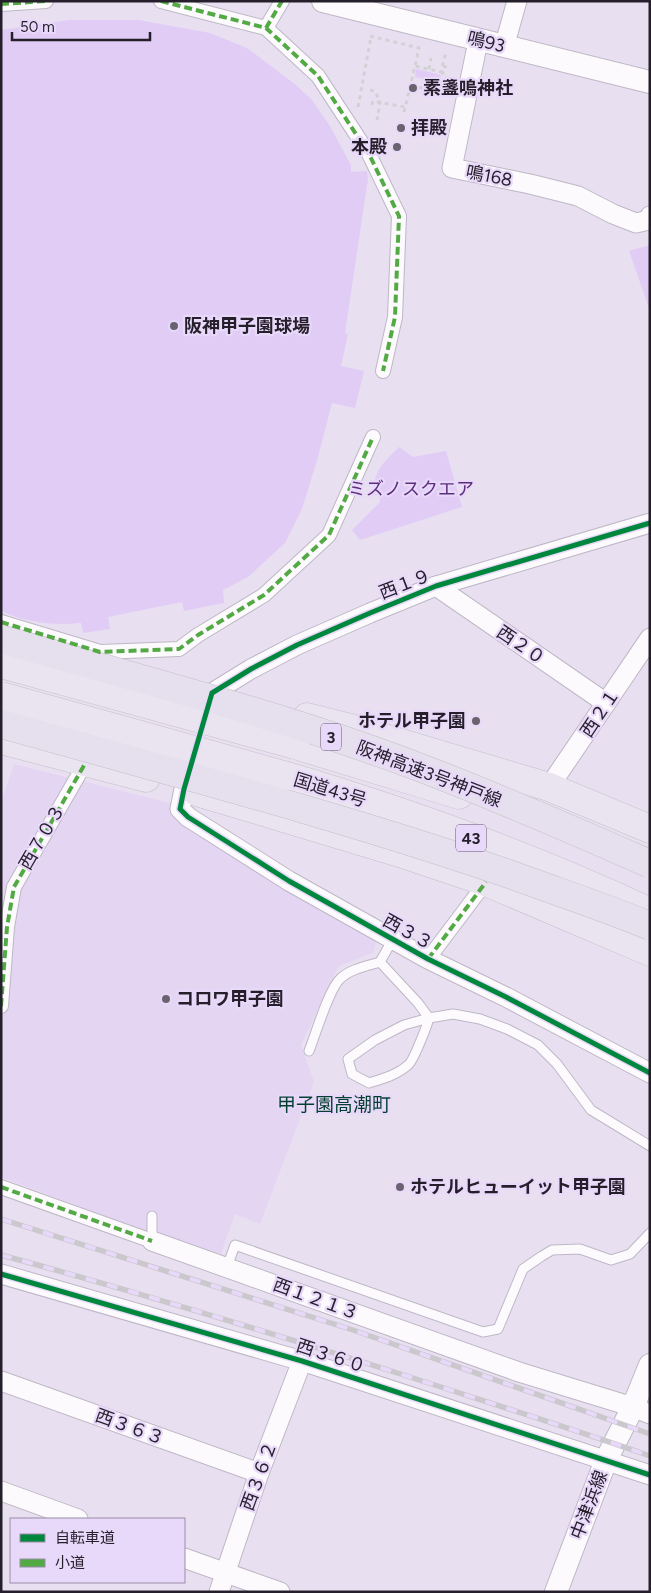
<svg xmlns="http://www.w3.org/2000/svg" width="651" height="1593" font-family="Figtree,'Noto Sans JP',sans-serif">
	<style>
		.built { fill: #e4d5f3 }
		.green { fill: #e1ccf5 }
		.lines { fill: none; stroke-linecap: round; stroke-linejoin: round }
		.service-casing { stroke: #beb7c5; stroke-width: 11 }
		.pedestrian-casing { stroke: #beb7c5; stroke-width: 16 }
		.minor-casing { stroke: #beb7c5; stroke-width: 21 }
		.tertiary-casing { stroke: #beb7c5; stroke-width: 24 }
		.trunk-casing { stroke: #c3bfc8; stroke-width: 29 }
		.path { stroke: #d4d1d6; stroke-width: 3; stroke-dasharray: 4 4; stroke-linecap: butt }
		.service { stroke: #fcfafd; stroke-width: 9 }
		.pedestrian { stroke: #fcfafd; stroke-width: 14 }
		.minor { stroke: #fcfafd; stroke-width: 19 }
		.tertiary { stroke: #fcfafd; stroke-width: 22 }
		.trunk { stroke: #eae4f0; stroke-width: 28 }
		.rail-casing { stroke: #cac8cc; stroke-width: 5.5 }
		.rail { stroke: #e8d8f9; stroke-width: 4; stroke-dasharray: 11; stroke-linecap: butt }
		.trunk-bridge-casing { stroke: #c3bfc8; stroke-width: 29; stroke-linecap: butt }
		.motorway-bridge-casing { stroke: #c3bfc8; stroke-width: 29; stroke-linecap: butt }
		.trunk-bridge { stroke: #eae4f0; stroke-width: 28 }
		.motorway-bridge { stroke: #e6dfed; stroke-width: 28 }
		.quiet { stroke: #53aa44; stroke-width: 4; stroke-dasharray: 8 4; stroke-linecap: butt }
		.cycleway-casing { stroke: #e8d8f9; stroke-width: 8 }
		.cycleway { stroke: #00873e; stroke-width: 5 }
		.poi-dot { fill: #696370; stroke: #e8d8f9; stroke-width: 2 }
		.labels { text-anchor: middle; stroke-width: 4.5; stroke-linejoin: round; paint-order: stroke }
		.shield { fill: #e8d8f9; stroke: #605669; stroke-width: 1 }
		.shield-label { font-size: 16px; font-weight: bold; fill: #251f2b }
		.street-label { font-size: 18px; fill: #251f2b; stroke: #e8d8f9 }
		.poi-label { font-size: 18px; font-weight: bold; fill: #251f2b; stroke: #e8d8f9; text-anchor: start }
		.park-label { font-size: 18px; fill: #5b2e7c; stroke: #e8d8f9 }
		.neighbourhood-label { font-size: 19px; fill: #043e31; stroke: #e8d8f9 }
	</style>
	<rect width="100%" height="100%" fill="#e8e0f1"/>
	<!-- built -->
	<path class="built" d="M14 764 174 804 176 821 376 940 374 952 338 967 301 1045 314 1082 260 1224 235 1214 219 1259 1 1177V803Z"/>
	<!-- green -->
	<g class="green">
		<path d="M69 20H139L210 33 247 48 296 85 312 100 330 126 351 165V172L367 171 368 179 345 333 348 334 341 366 364 371 355 408 332 403 318 457 302 509 285 543 248 577 223 590 224 603 184 611 182 602 108 617 110 629 83 633 81 623C53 626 26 622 1 611V30Z"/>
		<path d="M416 69 441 75 439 82 415 77Z"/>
		<path d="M650 245V311L629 251Z"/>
		<path d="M399 447 413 457 446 451 462 507 360 540 352 530 380 502 379 495H374C373 471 383 463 399 447Z"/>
	</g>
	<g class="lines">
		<defs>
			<g id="service">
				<path d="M380 962 418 1003 429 1018"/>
				<path d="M429 1018C427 1026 413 1062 408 1065 397 1075 382 1079 369 1083L352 1074 348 1059 375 1040 404 1025 429 1018 453 1014 480 1019 507 1029 538 1045 557 1064 591 1110 650 1146"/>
				<path d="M309 1051C315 1036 329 989 340 979 350 969 367 966 380 962L393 939"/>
				<path d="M152 1241V1216"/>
				<path d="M227 1267 235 1245 483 1332 498 1329 523 1269 542 1256 552 1250 580 1249 611 1260 630 1254 650 1233"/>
			</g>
			<g id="pedestrian">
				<path d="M161 1 266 28 318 76 369 154 399 216 395 317 383 371"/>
				<path d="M1 4 46 1"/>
				<path d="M266 28 282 1"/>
				<path d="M1 622 100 652 179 649 198 635 264 595 329 535 373 437"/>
				<path d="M428 959 486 882"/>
				<path d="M1 1006 7 927 14 887 86 762"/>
				<path d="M1 1187 152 1241"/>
			</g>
			<g id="minor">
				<path d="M480 41 476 51 452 168 530 184 578 196 613 214 636 223 649 220 650 216"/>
				<path d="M504 47 517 1"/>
				<path d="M436 586 606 703"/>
				<path d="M212 693 251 669 297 645 370 613 436 586 650 523"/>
				<path d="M549 787 650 638"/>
				<path d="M184 789 180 809 188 817 289 881 428 959 506 997 650 1073"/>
				<path d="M152 1241 519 1372 633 1407 650 1414"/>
				<path d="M1 1274 302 1361 650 1475"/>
				<path d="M1 1381 259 1473"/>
				<path d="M1 1491 78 1519"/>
				<path d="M184 1558 280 1592"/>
				<path d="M219 1592 259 1473 302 1361"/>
			</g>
			<g id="tertiary">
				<path d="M323 1 650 82"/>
				<path d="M556 1592 606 1460 633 1407 650 1365"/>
			</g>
			<g id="trunk">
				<path d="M307 717 347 727 549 787 650 829"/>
				<path d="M1 740 146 778"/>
				<path d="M295 745 459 795"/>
				<path d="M287 776C411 813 533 857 650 912"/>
				<path d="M197 792 400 853 486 882 650 952"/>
			</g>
		</defs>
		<!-- service casing -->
		<use href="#service" class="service-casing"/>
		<!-- pedestrian casing -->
		<use href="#pedestrian" class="pedestrian-casing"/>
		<!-- minor casing -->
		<use href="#minor" class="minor-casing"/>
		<!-- tertiary casing -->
		<use href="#tertiary" class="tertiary-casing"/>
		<!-- trunk casing -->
		<use href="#trunk" class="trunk-casing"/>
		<!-- path -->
		<g class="path">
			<path d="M370 36 419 48 415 66"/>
			<path d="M443 66 449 68"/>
			<path d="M429 69 431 58"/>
			<path d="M442 71 446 80"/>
			<path d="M411 86 422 88"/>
			<path d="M370 90 375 91 380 102 377 120"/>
			<path d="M372 105 373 101 405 107"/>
			<path d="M358 107 371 37"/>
			<path d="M404 112 415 66 441 72 446 52"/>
		</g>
		<!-- service -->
		<use href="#service" class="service"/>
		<!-- pedestrian -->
		<use href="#pedestrian" class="pedestrian"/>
		<!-- minor -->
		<use href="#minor" class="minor"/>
		<!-- tertiary -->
		<use href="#tertiary" class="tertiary"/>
		<!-- trunk -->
		<use href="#trunk" class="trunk"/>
		<defs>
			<g id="rail">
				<path d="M1 1219 353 1330 650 1434"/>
				<path d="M1 1255C138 1292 274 1334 410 1377 490 1403 570 1428 650 1456"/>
			</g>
		</defs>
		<!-- rail casing -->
		<use href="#rail" class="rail-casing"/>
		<!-- rail -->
		<use href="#rail" class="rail"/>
		<defs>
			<g id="trunk-bridge">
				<path d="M1 664 295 745"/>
				<path d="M1 696 287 776"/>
			</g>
			<g id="motorway-bridge">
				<path d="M1 639C140 679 281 715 416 766 495 796 573 830 650 864"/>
				<path d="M1 724C172 772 344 817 512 875 558 892 604 907 650 926"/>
			</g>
		</defs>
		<!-- trunk-bridge casing -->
		<use href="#trunk-bridge" class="trunk-bridge-casing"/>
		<!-- motorway-bridge casing -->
		<use href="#motorway-bridge" class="motorway-bridge-casing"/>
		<!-- trunk-bridge -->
		<use href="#trunk-bridge" class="trunk-bridge"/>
		<!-- motorway-bridge -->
		<use href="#motorway-bridge" class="motorway-bridge"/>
		<!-- quiet -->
		<g class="quiet">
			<path d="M161 1 266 28 318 76 369 154 399 216 395 317 383 371"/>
			<path d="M1 4 46 1"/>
			<path d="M266 28 282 1"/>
			<path d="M1 622 100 652 179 649 198 635 264 595 329 535 373 437"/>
			<path d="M428 959 486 882"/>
			<path d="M1 1006 7 927 14 887 86 762"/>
			<path d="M1 1187 152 1241"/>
		</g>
		<defs>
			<g id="cycleway">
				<path d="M650 523 436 586 370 613 297 645 251 669 212 693 184 789 180 809 188 817 289 881 428 959 506 997 650 1073"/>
				<path d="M1 1274 302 1361 650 1475"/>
			</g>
		</defs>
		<!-- cycleway casing -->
		<use href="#cycleway" class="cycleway-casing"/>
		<!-- cycleway -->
		<use href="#cycleway" class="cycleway"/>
	</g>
	<!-- markers -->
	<g class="poi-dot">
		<circle cx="413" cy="88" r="5"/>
		<circle cx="401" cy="128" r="5"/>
		<circle cx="397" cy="147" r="5"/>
		<circle cx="174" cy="326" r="5"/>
		<circle cx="476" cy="721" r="5"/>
		<circle cx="166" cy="999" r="5"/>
		<circle cx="400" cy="1187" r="5"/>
	</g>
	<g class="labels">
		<!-- shield labels -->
		<g class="shield">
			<rect x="321" y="723.5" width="20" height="27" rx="4"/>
			<rect x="456" y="824.5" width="30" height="27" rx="4"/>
		</g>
		<g class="shield-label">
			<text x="331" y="743">3</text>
			<text x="471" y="844">43</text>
		</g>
		<!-- street labels -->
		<g class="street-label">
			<text transform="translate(486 42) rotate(14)" y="6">鳴93</text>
			<text transform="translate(489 176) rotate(11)" y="6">鳴168</text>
			<text transform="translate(405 584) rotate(-21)" y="6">西１９</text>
			<text transform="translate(521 645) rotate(34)" y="6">西２０</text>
			<text transform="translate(600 713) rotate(-56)" y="6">西２１</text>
			<text transform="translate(429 774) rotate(21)" y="6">阪神高速3号神戸線</text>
			<text transform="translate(330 790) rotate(17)" y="6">国道43号</text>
			<text transform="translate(42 837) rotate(-60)" y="6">西７０３</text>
			<text transform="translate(408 932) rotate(29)" y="6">西３３</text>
			<text transform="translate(316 1299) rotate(20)" y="6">西１２１３</text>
			<text transform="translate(331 1356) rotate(18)" y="6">西３６０</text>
			<text transform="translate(130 1427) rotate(20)" y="6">西３６３</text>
			<text transform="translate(259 1476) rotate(-70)" y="6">西３６２</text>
			<text transform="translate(589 1505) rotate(-69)" y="6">中津浜線</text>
		</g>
		<!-- poi labels -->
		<g class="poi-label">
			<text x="423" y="94">素盞嗚神社</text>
			<text x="411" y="134">拝殿</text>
			<text x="387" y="153" text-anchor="end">本殿</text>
			<text x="184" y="332">阪神甲子園球場</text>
			<text x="466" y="727" text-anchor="end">ホテル甲子園</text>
			<text x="176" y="1005">コロワ甲子園</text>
			<text x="410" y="1193">ホテルヒューイット甲子園</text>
		</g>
		<!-- park labels -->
		<g class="park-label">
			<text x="411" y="495">ミズノスクエア</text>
		</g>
		<!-- neighbourhood labels -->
		<g class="neighbourhood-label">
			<text x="334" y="1111">甲子園高潮町</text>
		</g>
	</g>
	<!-- border -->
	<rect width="651" height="1593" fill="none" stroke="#251f2b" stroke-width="5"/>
	<!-- legend -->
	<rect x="10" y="1518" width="175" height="65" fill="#e8d8f9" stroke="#9a8ea7"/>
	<rect x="20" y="1534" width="25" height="8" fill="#00873e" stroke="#9a8ea7"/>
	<text x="55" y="1543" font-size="15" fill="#251f2b">自転車道</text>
	<rect x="20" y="1559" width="25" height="8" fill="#53aa44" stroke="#9a8ea7"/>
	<text x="55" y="1568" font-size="15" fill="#251f2b">小道</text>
	<!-- scale -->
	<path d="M12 32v8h138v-8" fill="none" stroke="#251f2b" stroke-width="2.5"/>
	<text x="20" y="32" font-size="15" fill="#251f2b" stroke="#e8d8f9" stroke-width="4" paint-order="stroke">50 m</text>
</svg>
